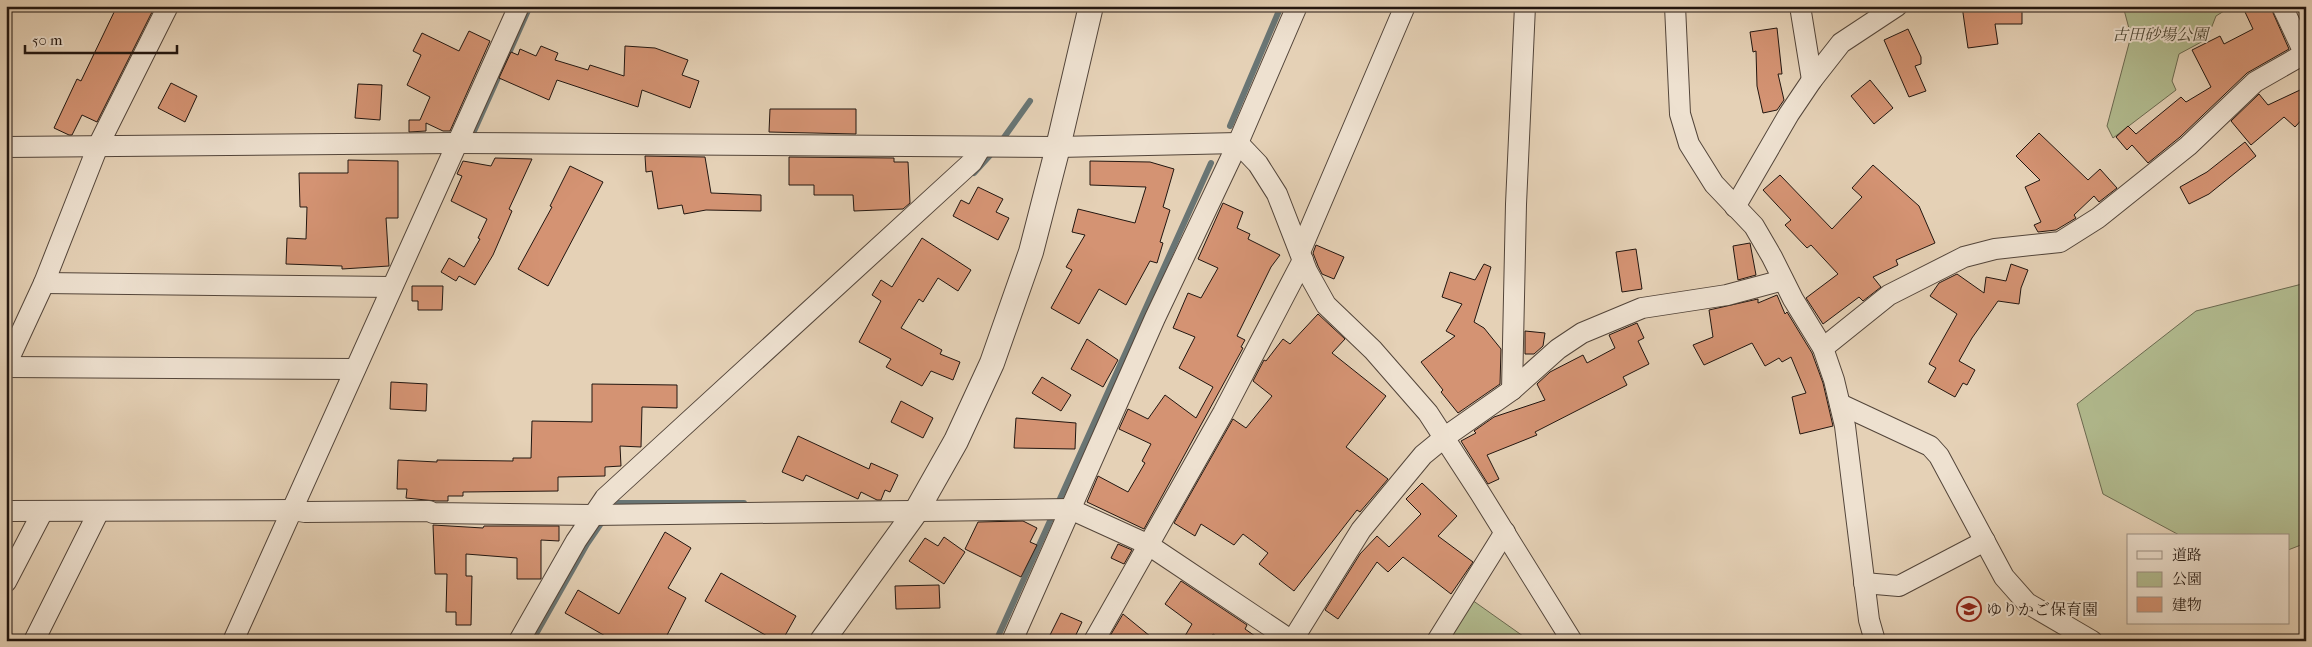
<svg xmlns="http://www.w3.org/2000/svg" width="2312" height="647" font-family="'IM FELL French Canon','Noto Serif JP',serif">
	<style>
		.green { fill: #b2bc90; stroke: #6a6950 }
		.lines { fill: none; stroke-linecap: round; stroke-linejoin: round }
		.stream { stroke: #697574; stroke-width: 6 }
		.building { fill: #d49373; stroke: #221610 }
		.minor-casing { stroke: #53453a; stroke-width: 22 }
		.tertiary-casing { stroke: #53453a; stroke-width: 26 }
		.minor { stroke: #eee1d0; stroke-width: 20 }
		.tertiary { stroke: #eee1d0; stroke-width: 24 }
		.labels { text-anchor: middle; stroke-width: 4; stroke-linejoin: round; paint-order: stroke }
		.park-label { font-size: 16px; font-style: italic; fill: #4d4836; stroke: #eee1d0 }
		.poi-label { font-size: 16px; fill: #221610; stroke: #eee1d0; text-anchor: start }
	</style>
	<rect width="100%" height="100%" fill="#e5d1b6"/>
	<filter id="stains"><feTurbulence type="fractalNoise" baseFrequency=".004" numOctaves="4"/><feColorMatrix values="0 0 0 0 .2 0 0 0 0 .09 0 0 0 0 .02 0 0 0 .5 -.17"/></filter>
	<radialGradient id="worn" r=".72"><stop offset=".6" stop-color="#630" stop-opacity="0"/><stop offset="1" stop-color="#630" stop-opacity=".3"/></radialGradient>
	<!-- green -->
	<g class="green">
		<path d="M2123 6H2232L2216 16 2207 39 2179 54 2172 81 2176 90 2113 138 2107 126 2131 36Z"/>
		<path d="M2306 283V543L2288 550V536H2181L2103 494 2077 404 2196 311Z"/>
		<path d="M1472 600 1530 641H1445Z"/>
	</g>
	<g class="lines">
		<!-- stream -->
		<g class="stream">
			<path d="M1230 126 1281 6"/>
			<path d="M470 140 530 6"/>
			<path d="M1000 143 1030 101"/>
			<path d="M974 173 994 151"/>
			<path d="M610 503H744"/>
			<path d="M532 641 587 544 604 519"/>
			<path d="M996 641 1211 163"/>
		</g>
	</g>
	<!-- building -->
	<g class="building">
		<path d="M117 6H155L97 122 82 115 72 135H69L54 128 77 79 81 81Z"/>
		<path d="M1962 6H2022V24H1995L1998 44 1968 48Z"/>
		<path d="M2255 6H2270L2289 49 2247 73 2180 137 2148 163 2132 145 2127 150 2116 137 2128 126 2136 134 2181 97 2186 102 2211 87 2192 50 2220 36 2224 44 2253 29 2245 12Z"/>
		<path d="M1777 28 1782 74H1778L1784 100 1777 110 1763 113 1757 86 1756 51 1753 52 1750 32Z"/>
		<path d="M1908 29 1921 57V64L1915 66 1926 91 1909 97 1884 40Z"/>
		<path d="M469 31 490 41 450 131H443L426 123V131L409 132V120H420L430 97 407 85 421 55 413 51 422 33 459 51Z"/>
		<path d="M541 46 558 53 555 60 588 70 590 65 624 76 625 46 655 48 688 60 682 75 699 81 690 108 642 90 638 107 557 80 549 100 499 78 511 52 518 55 520 49 536 56Z"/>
		<path d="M1870 80 1893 108 1874 124 1851 96Z"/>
		<path d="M171 83 197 96 185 122 158 108Z"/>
		<path d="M358 84 382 85 380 120 355 118Z"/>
		<path d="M2300 90 2306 97V115L2295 127 2284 117 2251 145 2231 121 2259 94 2268 105Z"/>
		<path d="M770 109H856V134L769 132Z"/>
		<path d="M2039 133 2088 180 2100 169 2117 188 2099 202 2094 196 2074 215 2076 218 2056 230 2038 232 2034 225 2041 222 2025 187 2040 180 2016 156Z"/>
		<path d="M2245 142 2256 156 2209 194 2189 204 2180 187 2207 172Z"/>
		<path d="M645 156 705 157 711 193 761 195V211L706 210 684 214 682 205 658 209 652 171 646 172Z"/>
		<path d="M789 157 894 158V162H908L910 203 903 209 854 211 853 195H814V185H789Z"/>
		<path d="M495 158 532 159 509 209 512 211 493 255 475 285 459 276 456 281 441 272 449 258 464 267 480 239 478 238 487 219 451 201 462 176 457 174 463 161 491 166Z"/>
		<path d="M348 160 398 161V218H386L389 266 342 269V266L286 264 287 238 306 239 307 207H300L299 173H348Z"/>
		<path d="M1090 161 1150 162 1174 169 1163 207 1170 210 1160 242 1163 243 1157 263 1150 261 1126 305 1099 289 1079 324 1051 308 1072 270 1066 267 1085 235 1072 232 1078 209 1135 223 1146 187 1090 185Z"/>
		<path d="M1873 165 1919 206 1935 243 1896 260 1898 265 1873 277 1881 287 1863 301 1859 297 1823 324 1806 298 1838 274 1811 245 1807 248 1785 225 1791 220 1763 190 1780 175 1832 229 1862 197 1852 188Z"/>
		<path d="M570 166 603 182 548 286 518 269 552 207 550 206Z"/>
		<path d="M978 187 1003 199 996 212 1009 218 998 240 953 216 961 200 969 204Z"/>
		<path d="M1223 203 1243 212 1237 228 1250 234 1248 239 1280 255 1271 267 1237 336 1245 340 1241 347 1243 348 1144 529 1087 502 1098 476 1128 492 1145 463 1142 461 1151 444 1119 429 1128 409 1148 419 1165 395 1196 418 1213 387 1179 368 1195 337 1173 328 1188 293 1201 298 1218 268 1198 259Z"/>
		<path d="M922 238 971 270 958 291 938 278 923 302 919 299 901 328 942 350 940 354 960 362 953 380 931 371 922 386 886 367 891 359 859 342 881 301 872 295 881 280 892 287Z"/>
		<path d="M1750 243 1756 275 1738 280 1733 246Z"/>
		<path d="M1316 245 1344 257 1334 279 1322 274 1318 266 1313 253Z"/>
		<path d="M1636 249 1642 289 1622 292 1616 252Z"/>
		<path d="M1484 264 1491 267 1474 322 1484 328 1501 349 1500 384 1458 413 1441 392 1443 390 1421 362 1455 336 1446 331 1462 304 1442 297 1450 272 1475 280Z"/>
		<path d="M2011 264 2028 270 2021 288 2019 304 1998 301 1972 338 1959 361 1975 370 1967 385 1963 383 1955 397 1928 382 1936 368 1929 364 1957 314 1930 296 1939 283 1957 274 1984 293 1986 277 2006 281Z"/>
		<path d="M412 286H443L442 310H418V301H412Z"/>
		<path d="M1777 295 1785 314 1787 312 1812 353 1823 383 1833 426 1800 434 1792 397 1806 393 1791 357 1782 362 1779 358 1765 366 1752 343 1704 365 1693 345 1713 337 1709 310 1758 299V303Z"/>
		<path d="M1318 314 1345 339 1332 353 1386 396 1346 447 1388 479 1360 512 1357 510 1294 591 1259 564 1268 553 1243 534 1234 545 1201 524 1195 536 1174 523 1233 419 1246 428 1272 396 1253 381 1264 360 1266 361 1283 339 1290 344Z"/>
		<path d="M1637 323 1644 338 1638 341 1649 364 1623 377 1627 385 1535 432 1537 435 1487 455 1499 479 1488 484 1461 441 1476 433 1474 431 1494 417 1545 400 1537 384 1550 372 1583 355 1587 363 1615 348 1609 335Z"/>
		<path d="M1525 331 1545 333 1543 346 1534 354H1525Z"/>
		<path d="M1087 339 1118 360 1103 387 1071 369Z"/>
		<path d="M1042 377 1071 395 1061 411 1032 393Z"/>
		<path d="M391 382 427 384 426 411 390 409Z"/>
		<path d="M592 384 677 385V408L642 407 641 447 620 446 621 466 605 467V476L558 477V491L463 492V496H448V501H436L406 498 407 489H397L398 460 437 462V460L513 461V458H531L532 421 592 422Z"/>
		<path d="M901 401 933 418 923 438 891 422Z"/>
		<path d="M1016 418 1076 423 1075 449 1014 448Z"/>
		<path d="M798 436 869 469 871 463 898 475 890 492 885 490 881 500H877L861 492 858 499 806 475 803 481 782 472Z"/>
		<path d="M1422 483 1457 516 1438 536 1473 562 1451 594 1403 557 1388 572 1377 562 1338 619 1325 610 1360 554 1377 536 1389 547 1421 514 1406 499Z"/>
		<path d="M1023 521 1037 528 1030 542 1037 545 1021 577 965 549 978 522Z"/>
		<path d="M433 525 483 528 484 526H559V541L541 540V579H517V558L466 554V576H472L471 625H456V612H446L447 574H435Z"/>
		<path d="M665 532 691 548 668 588 686 598 664 641H614L565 613 578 590 619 614Z"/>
		<path d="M944 537 965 552 944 584 909 561 925 538 938 546Z"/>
		<path d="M1118 544 1132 550 1124 564 1111 558Z"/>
		<path d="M721 573 796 616 782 641H776L705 601Z"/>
		<path d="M1181 581 1247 625 1245 629 1262 641H1224L1213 634 1209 641H1182L1192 624 1165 604Z"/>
		<path d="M939 585 940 608 896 609 895 586Z"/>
		<path d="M1061 613 1082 622 1073 641H1047Z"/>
		<path d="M1123 614 1156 641H1116L1110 636Z"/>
	</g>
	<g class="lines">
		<defs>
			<g id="minor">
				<path d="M1675 6 1680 114 1689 144 1714 184 1754 226 1772 257 1793 299 1823 348 1834 380 1845 426 1869 620 1875 641"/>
				<path d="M1800 6 1812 80"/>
				<path d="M2282 6 2306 57"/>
				<path d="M6 147 456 143 1058 147 1238 143 1258 164 1277 194 1307 271 1326 305 1373 350 1428 413 1480 493 1572 641"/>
				<path d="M1735 207 1789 114 1812 80 1841 43 1897 6"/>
				<path d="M1300 252 1405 6"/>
				<path d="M44 283 392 287"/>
				<path d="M1823 348 1889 295 1964 257 1995 249 2060 242 2098 218 2188 146 2255 82 2304 54"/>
				<path d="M6 365 44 283 98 146 168 6"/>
				<path d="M6 367 355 369"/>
				<path d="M1512 390 1516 204 1525 6"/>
				<path d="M1840 404 1930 446 1939 456 2004 577 2027 603 2092 641"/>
				<path d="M6 511 292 510 305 512 429 511 433 513 593 515 1070 509 1147 544 1292 641"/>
				<path d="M6 582 43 511"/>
				<path d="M1864 583 1899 586 1985 541"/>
				<path d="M34 641 99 511"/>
				<path d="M233 641 519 6"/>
				<path d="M519 641 576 541 605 498 972 162 981 147"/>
				<path d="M1012 641 1155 318 1238 143 1297 6"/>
				<path d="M1094 641 1223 413 1303 260"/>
				<path d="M1292 641 1361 530 1423 455 1445 437 1512 390 1558 349 1582 333 1642 308 1727 295 1783 280"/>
				<path d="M1437 641 1505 532"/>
			</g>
			<path id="tertiary" d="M822 641 917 510 956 441 992 363 1031 252 1058 147 1091 6"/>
		</defs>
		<!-- minor casing -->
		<use href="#minor" class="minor-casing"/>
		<!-- tertiary casing -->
		<use href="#tertiary" class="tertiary-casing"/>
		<!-- minor -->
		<use href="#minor" class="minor"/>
		<!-- tertiary -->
		<use href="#tertiary" class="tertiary"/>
	</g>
	<!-- icons -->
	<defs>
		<symbol id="school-ring" viewBox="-11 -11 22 22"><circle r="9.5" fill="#eee1d0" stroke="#8f2418" stroke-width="1.5"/><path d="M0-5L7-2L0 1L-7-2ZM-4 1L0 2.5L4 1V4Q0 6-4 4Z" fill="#8f2418"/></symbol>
	</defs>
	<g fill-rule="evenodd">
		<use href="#school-ring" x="1955" y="595" width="28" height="28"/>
	</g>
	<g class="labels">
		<!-- park labels -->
		<g class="park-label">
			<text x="2160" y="40">古田砂場公園</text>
		</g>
		<!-- poi labels -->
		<g class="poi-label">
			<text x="1986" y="615">ゆりかご保育園</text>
		</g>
	</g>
	<!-- margin -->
	<rect width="2312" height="647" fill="none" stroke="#e5d1b6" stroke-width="25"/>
	<rect x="8" y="8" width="2297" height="632" fill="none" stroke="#221610" stroke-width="2.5"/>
	<rect x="12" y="12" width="2287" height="622" fill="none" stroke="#221610"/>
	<!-- legend -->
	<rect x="2127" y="534" width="162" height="90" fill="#eee1d0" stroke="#9c9083"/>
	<rect x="2137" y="551" width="25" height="8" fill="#eee1d0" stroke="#9c9083"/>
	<text x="2172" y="560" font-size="15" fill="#221610">道路</text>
	<rect x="2137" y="572" width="25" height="15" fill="#b2bc90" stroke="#9c9083"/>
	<text x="2172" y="584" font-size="15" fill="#221610">公園</text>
	<rect x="2137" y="597" width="25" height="15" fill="#d49373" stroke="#9c9083"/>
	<text x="2172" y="610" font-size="15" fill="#221610">建物</text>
	<!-- scale -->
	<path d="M25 45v8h152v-8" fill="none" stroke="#221610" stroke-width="2.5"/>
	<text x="32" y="45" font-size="15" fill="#221610" stroke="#eee1d0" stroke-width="4" paint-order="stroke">50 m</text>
	<rect width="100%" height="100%" filter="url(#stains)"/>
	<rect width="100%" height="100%" fill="url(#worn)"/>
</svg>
